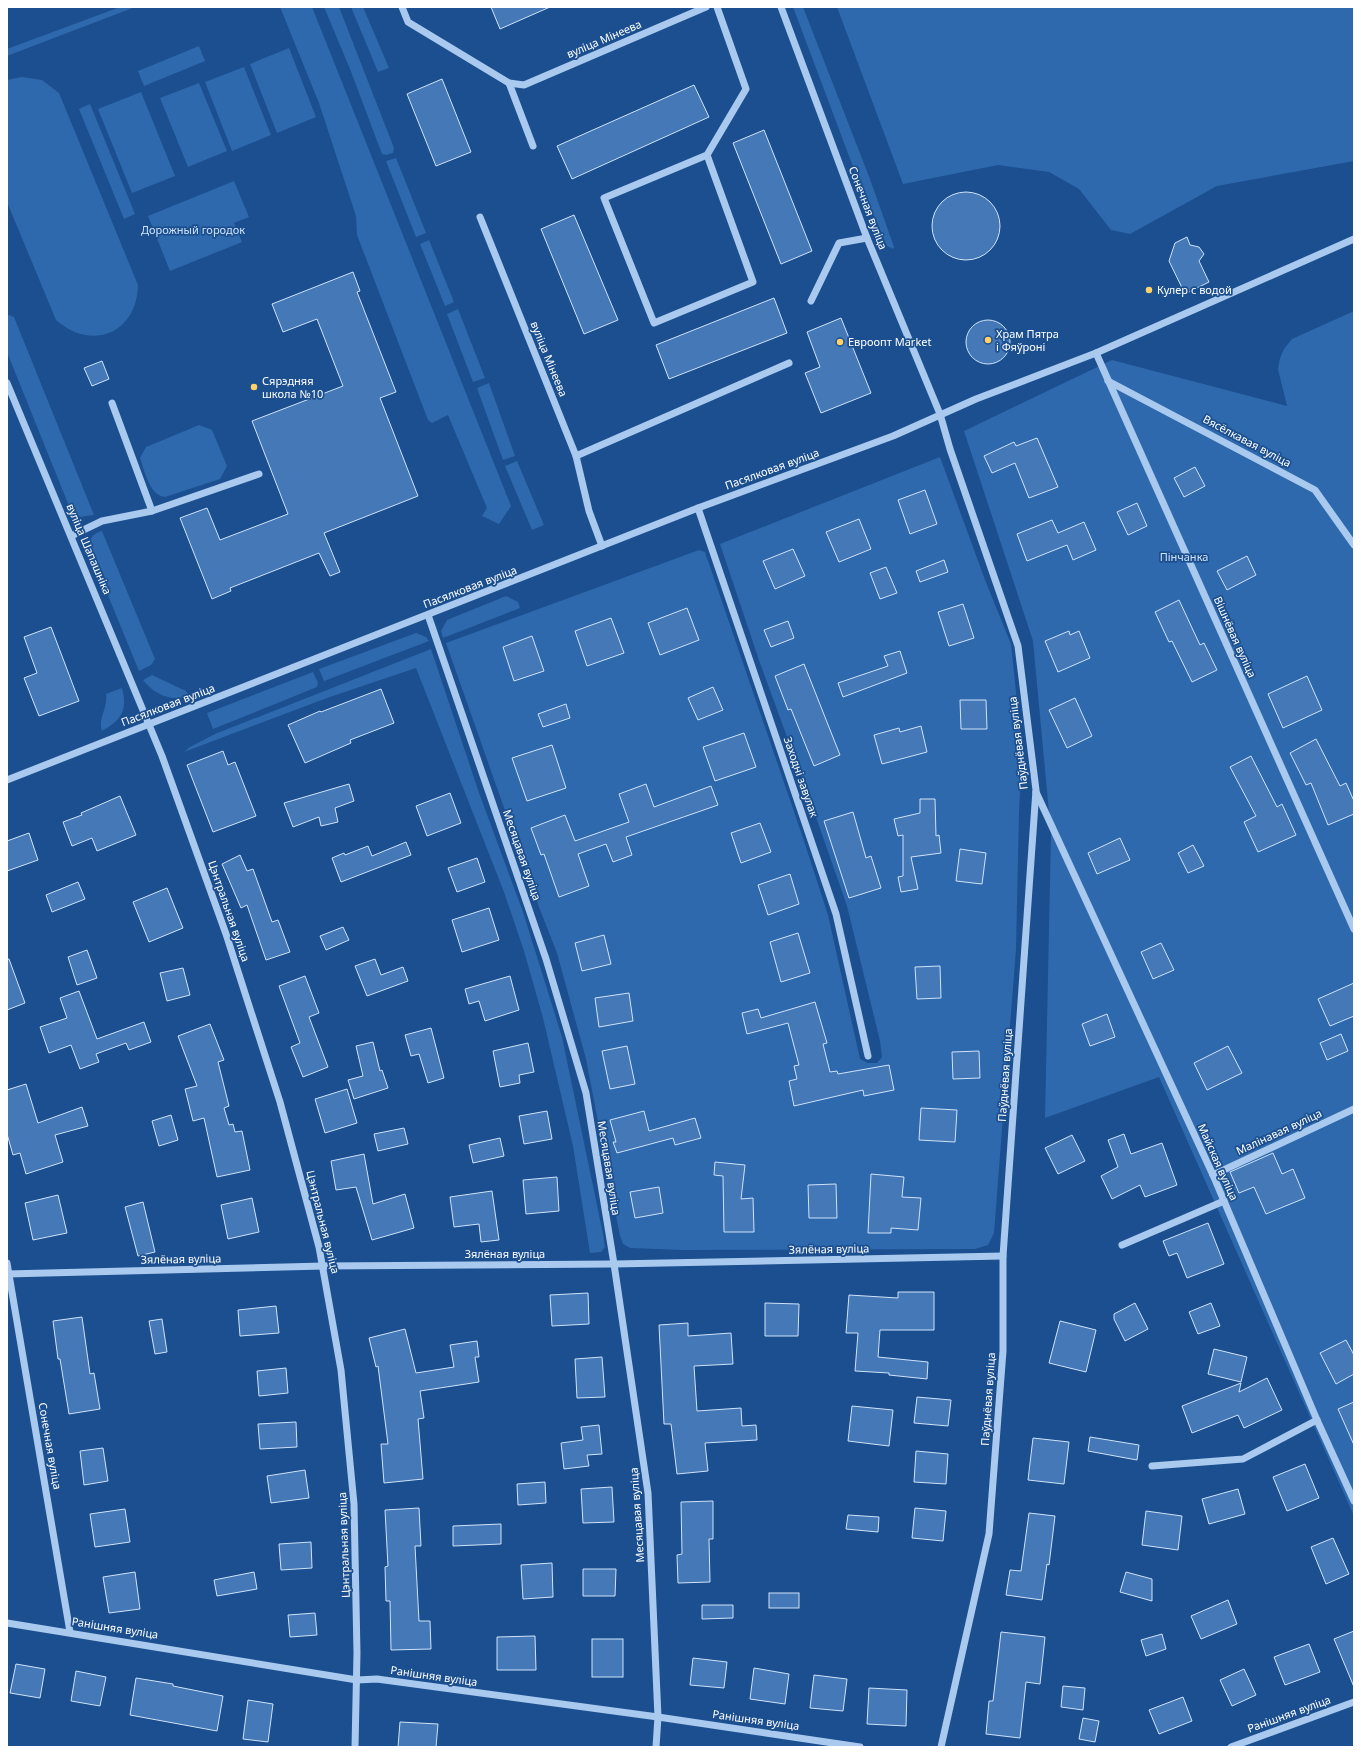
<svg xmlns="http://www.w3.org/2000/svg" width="1361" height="1754" font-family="'Noto Sans',sans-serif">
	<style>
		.green { fill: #2e69ad }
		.building { fill: #4478b7; stroke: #cfe3fa }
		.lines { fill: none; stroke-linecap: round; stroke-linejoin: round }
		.minor { stroke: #a9c9ee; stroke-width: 7 }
		.poi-dot { fill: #ffd166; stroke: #1b4f8f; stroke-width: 1.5 }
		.labels { text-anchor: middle; stroke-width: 3.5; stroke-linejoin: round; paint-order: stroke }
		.street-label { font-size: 11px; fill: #fff; stroke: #1b4f8f }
		.park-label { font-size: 11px; fill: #cfe3fa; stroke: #1b4f8f }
		.poi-label { font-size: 11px; fill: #fff; stroke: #1b4f8f; text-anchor: start }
	</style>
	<rect width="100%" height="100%" fill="#1b4f8f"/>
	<!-- green -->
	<g class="green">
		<path d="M120 7H135L7 56V49Z"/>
		<path d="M280 7H312L511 506 499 524 482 516 487 508 448 415 432 423 428 420 357 235 356 216 319 103Z"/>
		<path d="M324 7H339L394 148 393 153 386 155 382 154 350 69Z"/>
		<path d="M351 7H363L389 68 378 72Z"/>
		<path d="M793 7H803L870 179 894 247 893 249 887 246 852 164Z"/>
		<path d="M837 7H1354V161L1217 186 1130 234 1111 230 1079 189 1049 172 998 165 903 184Z"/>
		<path d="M199 46 205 61 144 86 138 71Z"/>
		<path d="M289 48 316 117 277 133 250 64Z"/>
		<path d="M244 67 271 135 232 151 205 82Z"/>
		<path d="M22 77 42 80 59 93 138 285C137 333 92 352 56 320L7 202V80Z"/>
		<path d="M199 83 227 151 188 167 160 98Z"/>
		<path d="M141 92 175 176 132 193 98 109Z"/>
		<path d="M90 104 135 214 124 219 79 109Z"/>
		<path d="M396 158 426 233 416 237 386 161Z"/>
		<path d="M234 181 249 217 234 223 242 242 170 271 148 216Z"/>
		<path d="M429 240 454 302 445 306 420 244Z"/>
		<path d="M458 309 485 378 473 382 447 314Z"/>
		<path d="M1354 311V1516L1159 1077 1045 1118 1051 834 1033 641 964 431 1112 360 1287 406 1278 369 1280 358 1284 349 1292 339Z"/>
		<path d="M9 315 14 317 94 515 79 517 71 511 7 352V316Z"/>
		<path d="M489 383 515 456 503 460 477 388Z"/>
		<path d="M199 425 212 430 227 466 220 479 165 497C149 495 145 472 140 458L146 447Z"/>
		<path d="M940 457 985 580 1011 644 1022 750 1019 813 1016 949 994 1233 988 1245 975 1249 683 1250 630 1248 623 1244 620 1236 586 1059 557 953 539 907 446 643 699 550 705 552 803 838 828 915 860 1059 868 1063H877L882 1057 880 1041 847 906 809 797 760 663 720 544Z"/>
		<path d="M517 461 544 525 532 530 505 466Z"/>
		<path d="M102 531 155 659 151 665 139 671 91 554C88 542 90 534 102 531Z"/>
		<path d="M506 596 518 602 520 608 443 638 441 631 447 620Z"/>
		<path d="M416 633 426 637 429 641 324 681 319 669Z"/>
		<path d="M431 649 479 793 523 912 562 1037 603 1234 605 1247 601 1252 590 1253 573 1146 543 1018 524 951 504 892 416 668 327 698 184 752 190 747 215 734Z"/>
		<path d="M313 672 318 683 317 687 213 729 207 713Z"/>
		<path d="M152 675 186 691 189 696C170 702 154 694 143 680Z"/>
		<path d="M122 688C128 711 121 720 102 731 98 718 108 708 106 694Z"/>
	</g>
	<!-- building -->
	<g class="building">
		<path d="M491 7H550L500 29Z"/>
		<path d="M442 79 471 152 436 166 407 94Z"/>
		<path d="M694 85 709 117 572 179 557 146Z"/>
		<path d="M764 130 812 251 781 264 733 143Z"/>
		<circle cx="966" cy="226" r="34"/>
		<path d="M574 215 618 320 584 334 541 229Z"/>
		<path d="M1187 237 1190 245 1199 247 1204 254 1199 261 1209 282 1185 294 1169 261 1175 243Z"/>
		<path d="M353 272 360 291 357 292 396 392 380 398 418 496 324 533 340 572 330 576 319 553 230 588 231 591 212 599 180 518 207 508 220 540 288 514 252 421 343 386 317 319 283 332 272 304Z"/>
		<path d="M774 298 787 333 669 379 656 345Z"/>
		<path d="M841 318 871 393 821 413 805 373 820 367 807 332Z"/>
		<circle cx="988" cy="342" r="22"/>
		<path d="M102 361 109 379 92 386 84 368Z"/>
		<path d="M1037 438 1058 487 1029 498 1015 463 992 473 984 456 1014 442 1016 446Z"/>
		<path d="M1195 467 1205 486 1184 497 1174 478Z"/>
		<path d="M925 490 937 524 910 534 898 500Z"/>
		<path d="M1137 503 1147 526 1128 535 1117 512Z"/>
		<path d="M859 519 871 549 839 562 826 532Z"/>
		<path d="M1052 520 1058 533 1084 522 1096 550 1073 560 1067 545 1027 561 1017 534Z"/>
		<path d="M793 549 805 576 775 589 763 561Z"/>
		<path d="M1247 556 1256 575 1227 590 1217 571Z"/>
		<path d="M944 560 948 572 920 582 916 571Z"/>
		<path d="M886 567 897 593 880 599 870 573Z"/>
		<path d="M1179 600 1200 645 1204 643 1217 670 1192 682 1172 641 1169 642 1155 612Z"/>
		<path d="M963 604 974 638 949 646 938 612Z"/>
		<path d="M687 608 699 640 660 655 648 623Z"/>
		<path d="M611 618 624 653 587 666 575 631Z"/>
		<path d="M788 621 794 638 771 647 764 630Z"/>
		<path d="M51 627 79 701 39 716 24 678 37 673 24 637Z"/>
		<path d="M1069 631 1070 635 1079 631 1090 658 1058 672 1045 641Z"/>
		<path d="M532 636 544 671 514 681 503 647Z"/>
		<path d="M900 651 907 673 843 697 838 683 888 666 884 656Z"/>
		<path d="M804 664 840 755 814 766 791 709 788 710 775 676Z"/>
		<path d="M1307 676 1322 710 1283 728 1268 694Z"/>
		<path d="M713 687 723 710 698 720 688 698Z"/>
		<path d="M381 689 394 723 350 740 351 743 305 763 288 725 320 711 321 712Z"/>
		<path d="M1075 698 1092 736 1067 748 1049 710Z"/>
		<path d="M960 700H986L987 729H961Z"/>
		<path d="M566 704 570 718 543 727 538 714Z"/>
		<path d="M921 726 927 752 882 764 874 735 899 728 900 732Z"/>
		<path d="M744 733 756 767 715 781 703 747Z"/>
		<path d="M1316 739 1340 786 1346 783 1354 801V814L1328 825 1311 783 1306 785 1290 753Z"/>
		<path d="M552 745 566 788 527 801 512 758Z"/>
		<path d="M223 751 228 765 235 762 256 816 213 832 187 765Z"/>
		<path d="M1251 756 1277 807 1282 804 1296 835 1258 852 1244 822 1256 816 1230 767Z"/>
		<path d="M349 784 354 801 335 808 338 822 321 826 319 817 293 827 284 803Z"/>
		<path d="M646 784 654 807 711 786 718 805 626 837 632 855 613 862 606 844 578 854 589 886 559 897 544 854 541 855 531 828 565 815 575 841 629 822 619 794Z"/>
		<path d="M450 793 461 823 427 836 416 806Z"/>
		<path d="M120 796 136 835 97 851 92 838 72 846 63 822 82 815 81 813Z"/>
		<path d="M920 799H935L936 836 939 835 941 853 911 857 918 889 901 892 898 877 903 876V835L898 836 894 819 920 813Z"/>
		<path d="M853 812 866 858 871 856 881 888 849 898 824 821Z"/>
		<path d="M760 823 771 852 741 863 731 833Z"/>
		<path d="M29 833 38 860 7 871V841Z"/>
		<path d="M1120 838 1130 860 1097 874 1088 853Z"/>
		<path d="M406 842 411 855 341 882 332 858 344 853 345 855 368 846 372 856Z"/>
		<path d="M1193 845 1204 866 1188 873 1178 853Z"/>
		<path d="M960 849 986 853 982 884 956 881Z"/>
		<path d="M240 855 247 871 253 869 272 922 278 920 290 952 266 960 247 905 241 908 222 864Z"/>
		<path d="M477 858 485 882 457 892 448 868Z"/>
		<path d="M790 874 799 904 768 915 758 885Z"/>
		<path d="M78 882 85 899 52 912 46 895Z"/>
		<path d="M167 888 183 928 149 942 133 902Z"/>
		<path d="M489 908 499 940 462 952 452 920Z"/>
		<path d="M343 927 349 940 326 950 320 936Z"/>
		<path d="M798 933 810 973 781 982 770 942Z"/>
		<path d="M604 935 611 964 582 971 575 943Z"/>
		<path d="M1161 943 1174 970 1153 979 1141 952Z"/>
		<path d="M87 950 97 978 77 985 68 957Z"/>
		<path d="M7 959H9L25 1003 7 1010Z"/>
		<path d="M375 959 381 975 403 967 408 981 367 996 355 966Z"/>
		<path d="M940 966 941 998 917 999 915 967Z"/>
		<path d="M183 968 190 995 167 1001 160 973Z"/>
		<path d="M305 976 319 1013 309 1017 328 1067 303 1077 291 1047 300 1043 279 986Z"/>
		<path d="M510 976 519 1010 485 1021 479 1001 469 1004 465 989Z"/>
		<path d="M1354 983V1016L1330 1026 1318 999Z"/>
		<path d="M79 991 97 1039 144 1022 151 1042 129 1050 126 1043 96 1054 99 1062 80 1069 71 1045 49 1053 40 1027 67 1018 60 998Z"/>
		<path d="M629 993 633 1021 599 1027 595 998Z"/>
		<path d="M815 1002 827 1043 823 1044 830 1072 837 1071 838 1074 889 1065 894 1090 864 1096 863 1090 794 1106 789 1081 797 1079 794 1066 799 1065 788 1023 747 1034 742 1013 758 1009 761 1018Z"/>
		<path d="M1107 1014 1115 1037 1090 1046 1082 1024Z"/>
		<path d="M210 1024 224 1060 218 1062 229 1106 224 1108 229 1125 233 1124 235 1132 242 1131 250 1170 217 1177 204 1118 193 1121 185 1089 197 1086 178 1036Z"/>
		<path d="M431 1028 444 1078 428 1083 419 1054 411 1056 405 1035Z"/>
		<path d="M1341 1034 1348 1051 1327 1060 1320 1043Z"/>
		<path d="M373 1042 380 1071 382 1070 388 1088 354 1099 348 1080 363 1076 356 1046Z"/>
		<path d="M528 1043 534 1072 519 1075 520 1083 500 1087 493 1051Z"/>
		<path d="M627 1046 635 1084 610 1089 602 1051Z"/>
		<path d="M1228 1046 1242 1073 1207 1090 1194 1063Z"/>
		<path d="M979 1051 980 1078 953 1079 952 1052Z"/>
		<path d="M26 1084 38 1123 82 1107 88 1126 55 1135 63 1162 26 1174 20 1153 13 1155 7 1134V1090Z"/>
		<path d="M347 1089 357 1123 325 1133 315 1099Z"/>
		<path d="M921 1108 957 1110 955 1142 919 1140Z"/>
		<path d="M547 1111 552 1139 524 1144 519 1116Z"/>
		<path d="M644 1111 649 1131 695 1118 701 1138 675 1145 673 1138 617 1153 613 1142H616L610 1120Z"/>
		<path d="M171 1115 178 1140 159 1146 152 1121Z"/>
		<path d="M404 1128 408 1144 378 1151 374 1134Z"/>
		<path d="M1124 1134 1131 1154 1162 1143 1177 1185 1145 1197 1140 1185 1112 1199 1101 1176 1118 1167 1108 1140Z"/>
		<path d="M1072 1135 1085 1161 1058 1174 1045 1148Z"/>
		<path d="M500 1138 504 1156 473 1163 469 1145Z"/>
		<path d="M1273 1153 1282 1174 1293 1169 1305 1198 1266 1214 1254 1187 1239 1193 1230 1172Z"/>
		<path d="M364 1154 373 1204 405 1194 414 1228 372 1240 356 1187 336 1190 331 1161Z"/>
		<path d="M715 1162 745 1165 741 1199 753 1198 754 1232H724L723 1176 714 1175Z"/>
		<path d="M871 1174 904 1177 902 1197 921 1198 918 1230 891 1228V1233H868Z"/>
		<path d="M557 1177 559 1211 526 1214 523 1180Z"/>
		<path d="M836 1184 837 1218H809L808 1185Z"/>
		<path d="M659 1187 663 1213 635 1218 630 1192Z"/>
		<path d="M492 1191 499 1240 481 1242 479 1224 454 1227 450 1197Z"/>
		<path d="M58 1195 67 1233 33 1240 25 1203Z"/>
		<path d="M252 1198 259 1232 228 1239 221 1205Z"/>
		<path d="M143 1202 155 1252 138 1256 125 1207Z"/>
		<path d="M1208 1223 1224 1264 1187 1278 1177 1253 1169 1256 1163 1241Z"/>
		<path d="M898 1292H934V1330H880L878 1357 928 1362 927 1379 889 1375V1373L855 1371 858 1333H846L849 1295 898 1298Z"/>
		<path d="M588 1293 589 1324 552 1326 550 1295Z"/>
		<path d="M765 1303 799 1304 798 1336H765Z"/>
		<path d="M1135 1303 1148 1329 1125 1341 1114 1319V1314Z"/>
		<path d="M1211 1303 1220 1326 1198 1334 1189 1312Z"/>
		<path d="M276 1306 279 1333 240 1336 238 1310Z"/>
		<path d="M82 1317 90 1374 94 1373 100 1409 69 1414 60 1359H58L53 1321Z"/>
		<path d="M162 1319 167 1352 155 1354 149 1321Z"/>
		<path d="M1060 1321 1096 1330 1086 1372 1049 1363Z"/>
		<path d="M688 1323V1336L731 1333 733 1364 694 1366 697 1411 741 1408 742 1426 756 1425 757 1440 705 1443 708 1471 677 1474 671 1424H664L659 1325Z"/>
		<path d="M405 1329 416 1373 454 1367 450 1345 477 1341 479 1357H475L479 1382 420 1391 424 1418 418 1419 423 1479 384 1483 381 1444H388L378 1366 376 1367 369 1338Z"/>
		<path d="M1346 1340 1354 1355V1374L1336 1384 1320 1353Z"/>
		<path d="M1214 1349 1247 1357 1241 1382 1208 1374Z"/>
		<path d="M602 1357 605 1397 577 1398 575 1359Z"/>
		<path d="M286 1368 288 1393 259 1396 257 1371Z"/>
		<path d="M1267 1378 1282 1410 1244 1428 1238 1415 1192 1433 1182 1406 1241 1383 1239 1392Z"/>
		<path d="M917 1397 951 1400 948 1426 914 1423Z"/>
		<path d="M1354 1402V1445L1338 1409Z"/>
		<path d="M852 1406 893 1410 889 1446 848 1441Z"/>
		<path d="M296 1422 297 1447 260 1449 258 1424Z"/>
		<path d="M599 1425 602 1454 587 1455 589 1466 564 1469 561 1443 583 1440 581 1427Z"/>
		<path d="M1090 1437 1139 1445 1137 1460 1088 1451Z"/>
		<path d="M1033 1438 1069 1442 1064 1484 1028 1480Z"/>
		<path d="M103 1448 108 1481 84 1485 80 1451Z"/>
		<path d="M916 1451 948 1454 946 1484 914 1482Z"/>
		<path d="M1305 1464 1319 1498 1287 1511 1273 1477Z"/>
		<path d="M305 1470 309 1498 271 1503 267 1476Z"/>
		<path d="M545 1482 546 1503 518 1505 517 1484Z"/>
		<path d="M612 1487 614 1522 583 1523 581 1489Z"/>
		<path d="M1238 1489 1245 1514 1209 1524 1202 1499Z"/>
		<path d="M713 1501V1539H709L710 1582 678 1583 677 1555 682 1554 681 1502Z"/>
		<path d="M419 1508 421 1546H415L419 1621H430L431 1649 391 1650 390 1601H386L385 1567 388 1566 385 1510Z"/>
		<path d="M915 1508 946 1511 943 1541 912 1538Z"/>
		<path d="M125 1509 130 1542 95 1547 90 1514Z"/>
		<path d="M1146 1511 1182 1516 1178 1550 1142 1545Z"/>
		<path d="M1029 1513 1055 1516 1049 1565 1047 1564 1042 1600 1006 1595 1010 1570 1021 1571Z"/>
		<path d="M848 1515 879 1517 878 1532 846 1529Z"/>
		<path d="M501 1524V1544L453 1546V1526Z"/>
		<path d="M1333 1538 1349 1574 1326 1584 1311 1547Z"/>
		<path d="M311 1542 312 1568 281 1570 279 1544Z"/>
		<path d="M552 1563 553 1597 523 1599 521 1565Z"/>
		<path d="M583 1569H616L615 1596H583Z"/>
		<path d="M135 1572 140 1609 109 1613 103 1577Z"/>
		<path d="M254 1572 257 1589 217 1596 214 1580Z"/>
		<path d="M1126 1572 1152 1579V1601L1120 1592Z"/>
		<rect x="769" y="1593" width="30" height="15"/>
		<path d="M1228 1600 1237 1624 1201 1639 1191 1616Z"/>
		<path d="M702 1605H733V1618L702 1619Z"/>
		<path d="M315 1613 317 1635 290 1637 288 1615Z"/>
		<path d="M1354 1631V1687L1334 1639Z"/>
		<path d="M1001 1632 1045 1637 1040 1684 1026 1682 1020 1738 986 1734 989 1701H993Z"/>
		<path d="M1162 1634 1166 1649 1146 1656 1141 1640Z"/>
		<path d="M535 1636 536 1670H497V1637Z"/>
		<rect x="592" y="1639" width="31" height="38"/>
		<path d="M1309 1644 1320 1672 1285 1685 1274 1657Z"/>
		<path d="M693 1658 727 1662 724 1688 690 1685Z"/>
		<path d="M16 1664 45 1669 40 1698 10 1693Z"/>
		<path d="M754 1668 789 1674 785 1704 750 1699Z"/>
		<path d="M1244 1669 1256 1695 1232 1706 1220 1680Z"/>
		<path d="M76 1671 106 1677 100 1706 71 1701Z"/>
		<path d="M814 1675 847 1679 843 1711 810 1708Z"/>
		<path d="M136 1678 173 1684V1686L223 1696 217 1731 130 1715Z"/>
		<path d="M1063 1686 1085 1688 1083 1710 1061 1707Z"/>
		<path d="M869 1688 907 1690 906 1726 867 1724Z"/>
		<path d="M1183 1697 1192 1721 1159 1734 1149 1710Z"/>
		<path d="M248 1700 273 1704 268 1742 243 1739Z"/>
		<path d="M1083 1718 1099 1721 1095 1742 1079 1739Z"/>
		<path d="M400 1722 438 1724 436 1747H398Z"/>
	</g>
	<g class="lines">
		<!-- minor -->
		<g class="minor">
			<path d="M402 7 408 22 509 83 524 85 706 7"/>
			<path d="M781 7 867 238 940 414 950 449 1018 646 1036 790 1003 1256V1351L989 1534 941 1747"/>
			<path d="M509 83 533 146"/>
			<path d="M707 155 753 282 654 323 604 198 707 155 746 89 717 7"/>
			<path d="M480 217 576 456 589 511 602 546"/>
			<path d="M811 301 839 243 867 238"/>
			<path d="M1096 353 1354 929"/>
			<path d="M1108 381 1315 490 1354 545"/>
			<path d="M7 383 162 756 226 934 280 1102 319 1247 341 1370 354 1504 357 1653 355 1747"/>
			<path d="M112 403 152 511"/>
			<path d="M576 456 789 363"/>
			<path d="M698 508 836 914 868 1056"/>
			<path d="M71 536 102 521 152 511 259 474"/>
			<path d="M428 615 546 959 586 1093 614 1264 648 1493 658 1717 656 1747"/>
			<path d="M7 780 698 508 893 436 976 399 1096 353 1354 239"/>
			<path d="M1036 792 1213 1175 1317 1420 1354 1501"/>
			<path d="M1213 1175 1354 1109"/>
			<path d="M1122 1245 1224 1201"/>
			<path d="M7 1263 70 1632"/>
			<path d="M7 1274 324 1266 614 1264 1003 1256"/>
			<path d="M1152 1466 1243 1459 1317 1420"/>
			<path d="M7 1623 357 1680 377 1679 658 1717 860 1747"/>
			<path d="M1231 1747 1354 1702"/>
		</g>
	</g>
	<!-- markers -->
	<g class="poi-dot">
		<circle cx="1149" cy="290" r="4"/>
		<circle cx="988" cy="340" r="4"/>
		<circle cx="840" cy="342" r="4"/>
		<circle cx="254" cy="387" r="4"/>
	</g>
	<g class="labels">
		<!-- street labels -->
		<g class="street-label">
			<text transform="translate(604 39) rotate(-23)" y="4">вуліца Мінеева</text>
			<text transform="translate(868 208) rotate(69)" y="4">Сонечная вуліца</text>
			<text transform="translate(549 359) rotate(68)" y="4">вуліца Мінеева</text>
			<text transform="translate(1247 441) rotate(28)" y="4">Вясёлкавая вуліца</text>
			<text transform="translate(772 469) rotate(-20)" y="4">Пасялковая вуліца</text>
			<text transform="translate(89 549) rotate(67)" y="4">вуліца Шапашніка</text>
			<text transform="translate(470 587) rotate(-21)" y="4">Пасялковая вуліца</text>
			<text transform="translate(1235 637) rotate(66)" y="4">Вішнёвая вуліца</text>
			<text transform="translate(168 705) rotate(-21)" y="4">Пасялковая вуліца</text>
			<text transform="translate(1018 743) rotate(-97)" y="4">Паўднёвая вуліца</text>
			<text transform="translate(801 777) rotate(71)" y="4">Заходні завулак</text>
			<text transform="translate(522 855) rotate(71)" y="4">Месяцавая вуліца</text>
			<text transform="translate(229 911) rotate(71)" y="4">Цэнтральная вуліца</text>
			<text transform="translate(1005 1075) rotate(-86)" y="4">Паўднёвая вуліца</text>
			<text transform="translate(1279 1132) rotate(-25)" y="4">Малінавая вуліца</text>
			<text transform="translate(1218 1162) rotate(66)" y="4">Майская вуліца</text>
			<text transform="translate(609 1168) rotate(81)" y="4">Месяцавая вуліца</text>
			<text transform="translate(323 1222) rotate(76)" y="4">Цэнтральная вуліца</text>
			<text transform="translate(829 1249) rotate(-1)" y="4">Зялёная вуліца</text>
			<text x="505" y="1258">Зялёная вуліца</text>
			<text transform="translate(181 1259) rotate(-1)" y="4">Зялёная вуліца</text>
			<text transform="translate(988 1399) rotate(-86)" y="4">Паўднёвая вуліца</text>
			<text transform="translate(50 1446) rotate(80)" y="4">Сонечная вуліца</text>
			<text transform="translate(637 1515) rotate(-94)" y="4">Месяцавая вуліца</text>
			<text transform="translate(344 1545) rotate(-92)" y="4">Цэнтральная вуліца</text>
			<text transform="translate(115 1628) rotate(9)" y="4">Ранішняя вуліца</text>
			<text transform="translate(434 1676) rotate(8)" y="4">Ранішняя вуліца</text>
			<text transform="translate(1289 1714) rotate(-20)" y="4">Ранішняя вуліца</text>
			<text transform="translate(756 1720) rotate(8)" y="4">Ранішняя вуліца</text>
		</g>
		<!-- park labels -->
		<g class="park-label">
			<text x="193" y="234">Дорожный городок</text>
			<text x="1184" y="561">Пінчанка</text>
		</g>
		<!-- poi labels -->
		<g class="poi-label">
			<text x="1157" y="294">Кулер с водой</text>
			<text x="996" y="338">Храм Пятра<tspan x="996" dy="13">і Фяўроні</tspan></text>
			<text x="848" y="346">Евроопт Market</text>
			<text x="262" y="385">Сярэдняя<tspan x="262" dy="13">школа №10</tspan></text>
		</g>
	</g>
	<!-- border -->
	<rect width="1361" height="1754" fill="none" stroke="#ffffff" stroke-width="16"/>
</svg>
